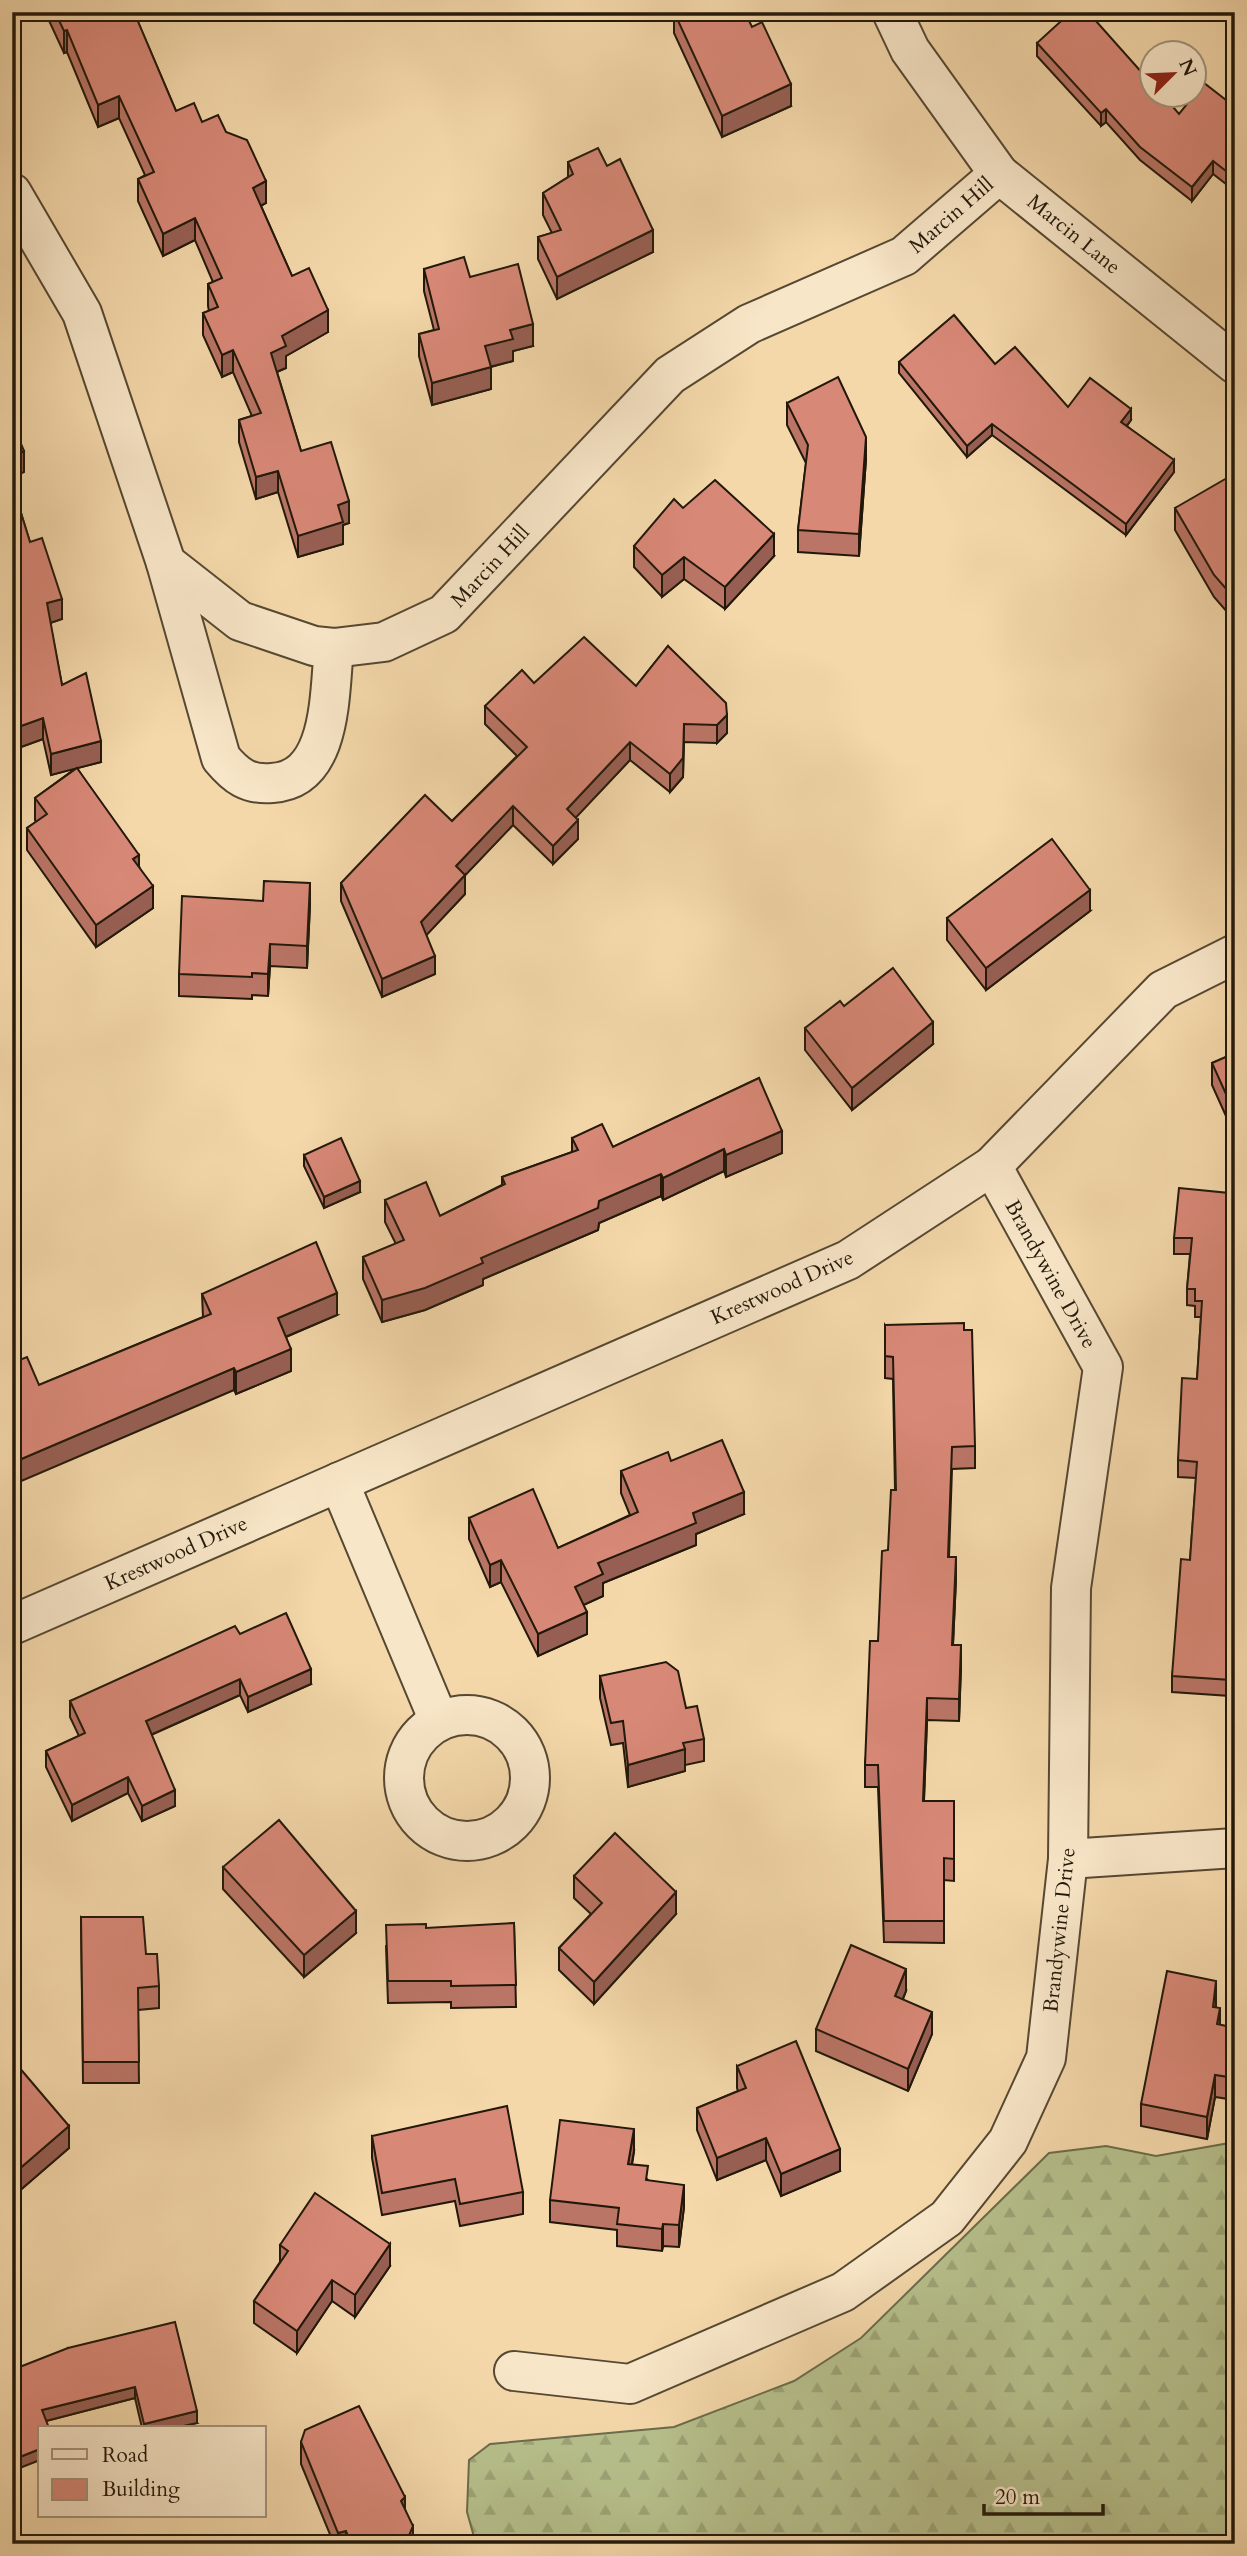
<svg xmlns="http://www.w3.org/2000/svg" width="1247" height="2556" font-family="Cardo,serif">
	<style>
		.forest { fill: url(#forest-firs); stroke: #6c6c4b; stroke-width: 2 }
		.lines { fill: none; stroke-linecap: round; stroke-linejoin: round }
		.street-casing { stroke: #564832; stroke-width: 42 }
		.street { stroke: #f8e6c8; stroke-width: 38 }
		.wall { fill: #ba7566; stroke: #22180a; stroke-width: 2 }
		.shaded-wall { fill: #975f53; stroke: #22180a; stroke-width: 2 }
		.building { fill: #d88877; stroke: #22180a; stroke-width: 2 }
		.labels { text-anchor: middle; stroke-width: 6; stroke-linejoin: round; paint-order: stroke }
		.street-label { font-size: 21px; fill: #22180a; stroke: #f8e6c8 }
	</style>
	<defs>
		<pattern id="forest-firs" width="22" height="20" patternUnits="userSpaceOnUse" patternTransform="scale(1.75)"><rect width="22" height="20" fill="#b6c08c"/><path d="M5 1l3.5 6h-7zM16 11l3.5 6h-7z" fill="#9ca477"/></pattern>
	</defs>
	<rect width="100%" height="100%" fill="#f4d8aa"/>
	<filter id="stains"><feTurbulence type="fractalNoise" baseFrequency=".00286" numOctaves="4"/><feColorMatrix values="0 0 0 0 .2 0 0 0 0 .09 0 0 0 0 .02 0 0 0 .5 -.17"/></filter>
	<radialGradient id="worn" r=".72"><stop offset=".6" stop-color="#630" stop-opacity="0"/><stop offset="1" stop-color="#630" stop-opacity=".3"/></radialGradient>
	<!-- forest -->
	<path class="forest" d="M1235 2142V2544H476L467 2512 469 2460 490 2444 674 2427 794 2381 861 2338 1049 2153 1106 2146 1156 2156Z"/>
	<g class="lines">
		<defs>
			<g id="street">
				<path d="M892 12 910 50 999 174 1235 364"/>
				<path d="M12 193 82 313 166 563 240 621 314 646 334 648 384 642 444 614 670 375 749 324 904 256 999 174"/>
				<path d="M166 563 221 758C236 776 248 785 272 783 333 779 329 694 334 648"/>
				<path d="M339 1482 439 1721"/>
				<path d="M12 1625 848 1260 992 1166 1163 990 1235 954"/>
				<circle cx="467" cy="1778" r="63"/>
				<path d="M1068 1859 1235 1848"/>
				<path d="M514 2371 630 2384 843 2292 947 2218 1008 2141 1046 2058 1068 1859 1071 1588 1103 1367 992 1166"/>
			</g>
		</defs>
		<!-- street casing -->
		<use href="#street" class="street-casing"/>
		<!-- street -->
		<use href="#street" class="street"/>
	</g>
	<!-- wall -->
	<g class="wall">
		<path d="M45 12H141V18L137 20 176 111 226 132 266 203 261 206 292 276 328 332 286 356V368L277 372 301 451 349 523 343 525V544L298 557 278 492 256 499 239 442V420L252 416 233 372 222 377 203 335V313L209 311 208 306V284L213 282 195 240 163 256 138 201V179L145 175 119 118 98 127 67 52 64 53Z"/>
		<path d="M674 12 791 106 722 137 674 33Z"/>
		<path d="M1037 43 1179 114 1235 107V191L1213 174 1192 201 1140 160 1106 122 1101 126 1037 56Z"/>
		<path d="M568 162 607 166 653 252 557 299 538 259V237L552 233 543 215V193L568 177Z"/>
		<path d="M424 269 470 277 533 346 513 351V361L491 367V389L432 405 419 356V334L434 330 424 291Z"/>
		<path d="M899 362 995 364 1068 407 1131 420 1127 426 1174 472 1126 535 992 435 967 457 899 373Z"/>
		<path d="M787 403 866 459 859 556 798 552V530L806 463 787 425Z"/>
		<path d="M12 484 30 542 62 619 50 623 62 685 101 762 77 768 139 866 153 908 96 947 27 850V828L36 822 35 820V798L76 768 51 775 43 739 21 747 12 713Z"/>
		<path d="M1235 489V621L1214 597 1175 530V508Z"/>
		<path d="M634 546 774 556 725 609 684 579 662 597 634 567Z"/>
		<path d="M668 646 727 733 717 743 684 742 683 777 670 792 630 760 575 818 578 839 553 864 513 825 465 875V894L426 935 435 974 382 997 341 901V883L452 821 517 756 485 724V706L534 683 636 686Z"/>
		<path d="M310 905 307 968 270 966 268 996 252 995V999L179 996V974Z"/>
		<path d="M1090 911 986 990 947 940V918Z"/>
		<path d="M844 1006 933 1044 852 1110 805 1050V1028Z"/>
		<path d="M1235 1053V1136L1212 1085V1063Z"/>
		<path d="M759 1078 782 1153 726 1177 724 1171 663 1200 661 1196 599 1223 598 1230 483 1279V1285L425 1310 382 1322 363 1279V1257L396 1244 385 1222V1200L440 1216 502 1185V1177L572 1152V1138L613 1147Z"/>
		<path d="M304 1155 360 1192 324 1208 304 1166Z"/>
		<path d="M1229 1209 1227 1234 1235 1235V1727H1229L1230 1696 1172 1692V1676L1190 1560 1196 1478 1178 1477V1460L1197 1379 1201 1317H1195V1306L1187 1305V1289L1190 1254H1174V1238Z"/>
		<path d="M202 1294 337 1315 286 1337 291 1371 236 1394 234 1390 39 1385 203 1317Z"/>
		<path d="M885 1325 975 1446V1468L952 1469 949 1557 956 1579 953 1645 961 1667 959 1721 927 1720 924 1801 954 1859V1881L944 1880V1943L884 1942 878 1787H865V1765L895 1490 893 1379 885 1378Z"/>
		<path d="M671 1461 744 1514 696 1534V1545L603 1583V1596L583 1605 587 1634 538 1656 501 1582 490 1587 469 1539V1518L558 1548 630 1515 621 1493V1471Z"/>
		<path d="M240 1634 311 1684 248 1712 240 1695 151 1735 175 1806 142 1821 128 1793 72 1821 46 1767V1751L79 1736 70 1717V1701Z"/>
		<path d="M600 1676 686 1708 704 1739V1761L685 1765V1771L628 1787 623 1743 611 1745 600 1698Z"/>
		<path d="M223 1867 356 1933 304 1977 223 1889Z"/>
		<path d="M574 1876 676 1914 594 2004 559 1970V1948L591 1914 574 1898Z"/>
		<path d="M81 1917 146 1954 159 1986V2008L138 2010 139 2083H83Z"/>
		<path d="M514 1923 516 2007 451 2008V2002L388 2003 386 1946Z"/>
		<path d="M906 1991 903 1999 932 2034 908 2091 816 2051V2029Z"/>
		<path d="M1216 2003V2007L1220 2025 1235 2028V2100L1215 2097 1207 2139 1141 2126V2104Z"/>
		<path d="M12 2059 69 2148 18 2192 12 2185Z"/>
		<path d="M737 2066 840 2171 781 2196 766 2160 717 2180 697 2130V2108L738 2091 737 2088Z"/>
		<path d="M372 2136 523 2192V2214L460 2226 455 2201 382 2215 372 2158Z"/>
		<path d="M634 2151 632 2165 648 2180 684 2207 679 2247 663 2246 662 2251 617 2246V2230L550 2222V2200Z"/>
		<path d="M280 2245 390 2266 355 2317 332 2301 297 2353 254 2323V2301L280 2262Z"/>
		<path d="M68 2348 197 2423 174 2428H142L135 2398 46 2421Z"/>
		<path d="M301 2442 405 2509 413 2544H334L301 2464Z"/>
	</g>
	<!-- shaded-wall -->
	<g class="shaded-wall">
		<path d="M129 12H141V18L129 23Z"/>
		<path d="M67 30V52L64 53V31Z"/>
		<path d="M791 84V106L722 137V116Z"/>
		<path d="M119 96V118L98 127V105Z"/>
		<path d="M1106 109V122L1101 126V113Z"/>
		<path d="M1213 161V174L1192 201V187Z"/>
		<path d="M266 181V203L253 210V188Z"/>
		<path d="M195 218V240L163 256V234Z"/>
		<path d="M653 230V252L557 299V277Z"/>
		<path d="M328 310V332L286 356V368L271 374V353L282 336Z"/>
		<path d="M533 324V346L513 351V361L485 368V346L510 330Z"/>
		<path d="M233 350V372L222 377V355Z"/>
		<path d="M491 367V389L432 405V383Z"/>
		<path d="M1131 409V420L1121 433V422Z"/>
		<path d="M992 424V435L967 457V446Z"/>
		<path d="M866 437V459L859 556V534Z"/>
		<path d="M24 451V472L12 477V457Z"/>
		<path d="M1174 460V472L1126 535V524Z"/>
		<path d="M278 471V492L256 499V477Z"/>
		<path d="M349 501V523L343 525V544L298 557V536L338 505Z"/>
		<path d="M774 534V556L725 609V587Z"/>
		<path d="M684 557V579L662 597V575Z"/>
		<path d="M62 599V619L47 624V603Z"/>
		<path d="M727 715V733L717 743V725Z"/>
		<path d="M43 718V739L21 747V726Z"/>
		<path d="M684 724 683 777 670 792V774Z"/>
		<path d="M101 741V762L51 775V754Z"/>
		<path d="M630 742V760L567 827V809Z"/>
		<path d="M513 806V825L456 885V866Z"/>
		<path d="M578 820V839L553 864V846Z"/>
		<path d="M139 855V877L133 859Z"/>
		<path d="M465 875V894L421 941V922Z"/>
		<path d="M310 883V905L307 968V946Z"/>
		<path d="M153 886V908L96 947V925Z"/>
		<path d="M1090 890V911L986 990V968Z"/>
		<path d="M270 944V966L268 996V974Z"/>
		<path d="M435 956V974L382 997V979Z"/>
		<path d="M933 1022V1044L852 1110V1088Z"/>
		<path d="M782 1131V1153L726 1177V1155Z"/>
		<path d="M724 1149V1171L663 1200V1178Z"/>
		<path d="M661 1174V1196L599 1223 598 1230 483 1279V1285L425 1310 382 1322V1300L481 1258 599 1201Z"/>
		<path d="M360 1181V1192L324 1208V1197Z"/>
		<path d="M1229 1193V1209L1226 1250V1234Z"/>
		<path d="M337 1293V1315L278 1340V1318Z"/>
		<path d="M291 1349V1371L236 1394V1372Z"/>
		<path d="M234 1368V1390L12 1485V1463Z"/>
		<path d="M744 1492V1514L696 1534V1545L603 1583V1596L575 1609V1587L598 1563 693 1513Z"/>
		<path d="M956 1557V1579L952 1666V1645Z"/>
		<path d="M501 1560V1582L490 1587V1565Z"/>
		<path d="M587 1612V1634L538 1656V1634Z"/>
		<path d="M961 1645V1667L959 1721V1699Z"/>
		<path d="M311 1669V1684L248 1712V1697Z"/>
		<path d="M240 1679V1695L146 1737V1721Z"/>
		<path d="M927 1698V1720L923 1823V1801Z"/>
		<path d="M685 1749V1771L628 1787V1765Z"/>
		<path d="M128 1777V1793L72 1821V1805Z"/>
		<path d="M175 1790V1806L142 1821V1806Z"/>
		<path d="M18 1885V1897L12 1899V1888Z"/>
		<path d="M676 1892V1914L594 2004V1982Z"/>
		<path d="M356 1911V1933L304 1977V1955Z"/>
		<path d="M906 1969V1991L895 2018V1996Z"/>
		<path d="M1216 1981V2003L1213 2029V2007Z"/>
		<path d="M1220 2008V2030L1217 2024Z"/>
		<path d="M932 2012V2034L908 2091V2069Z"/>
		<path d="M1215 2075V2097L1207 2139V2117Z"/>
		<path d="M69 2126V2148L18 2192V2170Z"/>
		<path d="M634 2129V2151L628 2186V2164Z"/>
		<path d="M766 2138V2160L717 2180V2158Z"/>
		<path d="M840 2149V2171L781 2196V2174Z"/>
		<path d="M684 2185V2207L679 2247V2225Z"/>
		<path d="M663 2224V2246L662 2251V2229Z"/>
		<path d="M390 2244V2266L355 2317V2295Z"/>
		<path d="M332 2280V2301L297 2353V2331Z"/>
		<path d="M135 2387V2398L42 2422V2410Z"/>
		<path d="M197 2411V2423L174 2428H144V2424Z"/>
		<path d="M40 2449V2460L12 2471V2460Z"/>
		<path d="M405 2497V2519L401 2501Z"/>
		<path d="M413 2526V2544H396Z"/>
		<path d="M346 2531V2544H338V2533Z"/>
	</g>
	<!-- building -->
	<g class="building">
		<path d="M55 12H134L176 111 194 103 202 122 218 115 226 132 247 140 266 181 253 188 292 276 309 268 328 310 282 336 286 346 271 353 301 451 331 442 349 501 338 505 343 522 298 536 278 471 256 477 239 420 261 413 233 350 222 355 203 313 218 307 208 284 222 278 195 218 163 234 138 179 154 172 119 96 98 105 67 30 64 31Z"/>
		<path d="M674 12H745L752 27 762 22 791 84 722 116Z"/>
		<path d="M1071 12H1088L1152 84V94H1162L1179 114 1204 83 1235 107V178L1213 161 1192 187 1140 147 1106 109 1101 113 1037 43Z"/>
		<path d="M598 148 607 166 620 159 653 230 557 277 538 237 561 230 543 193 573 174 568 162Z"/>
		<path d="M464 257 470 277 518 264 533 324 510 330 513 339 485 346 491 367 432 383 419 334 439 329 424 269Z"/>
		<path d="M954 315 995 364 1015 347 1068 407 1090 378 1131 409 1121 422 1174 460 1126 524 992 424 967 446 899 362Z"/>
		<path d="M838 377 866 437 859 534 798 530 808 445 787 403Z"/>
		<path d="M12 422 24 451 12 457Z"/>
		<path d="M1227 478 1235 489V599L1214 575 1175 508Z"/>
		<path d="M715 480 774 534 725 587 684 557 662 575 634 546 674 499 683 508Z"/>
		<path d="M12 484 30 542 42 538 62 599 47 603 62 685 86 673 101 741 51 754 43 718 21 726 12 693Z"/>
		<path d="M584 637 636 686 668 646 726 703 727 715 717 725 684 724 683 758 670 774 630 742 567 809 578 820 553 846 513 806 456 866 465 875 421 922 435 956 382 979 341 883 425 795 452 821 527 747 485 706 522 670 534 683Z"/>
		<path d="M77 768 139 855 133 859 153 886 96 925 27 828 47 814 35 798Z"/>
		<path d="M1052 839 1090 890 986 968 947 918Z"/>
		<path d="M264 881 310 883 307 946 270 944 268 974 252 973V977L179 974 182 896 263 901Z"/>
		<path d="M893 968 933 1022 852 1088 805 1028 840 1001 844 1006Z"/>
		<path d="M1235 1053V1114L1212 1063Z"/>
		<path d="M759 1078 782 1131 726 1155 724 1149 663 1178 661 1174 599 1201 598 1208 481 1258 483 1263 425 1288 382 1300 363 1257 404 1240 385 1200 426 1182 440 1216 505 1184 502 1177 578 1150 572 1138 602 1124 613 1147Z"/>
		<path d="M341 1138 360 1181 324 1197 304 1155Z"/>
		<path d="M1179 1188 1229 1193 1226 1234 1235 1235V1711H1229L1231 1680 1172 1676 1181 1559 1190 1560 1197 1462 1178 1460 1182 1378 1197 1379 1202 1301H1195V1289H1187L1192 1238H1174Z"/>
		<path d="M316 1242 337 1293 278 1318 291 1349 236 1372 234 1368 12 1463V1363L27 1357 39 1385 211 1314 202 1294Z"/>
		<path d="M964 1323V1330H972L975 1446 952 1447 948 1557H956L952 1645H961L959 1699 927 1698 923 1801H954V1859L944 1858V1921H884L878 1765H865L870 1641H878L882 1551 888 1550 891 1490H896L893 1357 885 1356V1325Z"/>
		<path d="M722 1440 744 1492 693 1513 696 1523 598 1563 603 1574 575 1587 587 1612 538 1634 501 1560 490 1565 469 1518 533 1489 558 1548 638 1512 621 1471 668 1452 671 1461Z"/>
		<path d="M286 1613 311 1669 248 1697 240 1679 146 1721 175 1790 142 1806 128 1777 72 1805 46 1751 85 1733 70 1701 235 1626 240 1634Z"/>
		<path d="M666 1662 678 1671 686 1708 697 1706 704 1739 683 1743 685 1749 628 1765 623 1721 611 1723 600 1676Z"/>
		<path d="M279 1820 356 1911 304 1955 223 1867Z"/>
		<path d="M615 1833 676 1892 594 1982 559 1948 602 1903 574 1876Z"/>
		<path d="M12 1871 18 1885 12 1888Z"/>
		<path d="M81 1917H143L146 1954H157L159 1986 138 1988 139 2062H83Z"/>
		<path d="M514 1923 516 1985 451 1986V1981H388L386 1925 426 1924V1928Z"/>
		<path d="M851 1945 906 1969 895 1996 932 2012 908 2069 816 2029Z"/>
		<path d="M1167 1971 1216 1981 1213 2007 1220 2008 1217 2024 1235 2028V2078L1215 2075 1207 2117 1141 2104Z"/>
		<path d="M796 2041 840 2149 781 2174 766 2138 717 2158 697 2108 746 2088 737 2066Z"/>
		<path d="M12 2059 69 2126 18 2170 12 2163Z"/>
		<path d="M507 2106 523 2192 460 2204 455 2179 382 2193 372 2136Z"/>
		<path d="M560 2120 634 2129 628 2164 648 2166 646 2180 684 2185 679 2225 663 2224 662 2229 617 2224 619 2208 550 2200Z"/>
		<path d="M315 2193 390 2244 355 2295 332 2280 297 2331 254 2301 288 2251 280 2245Z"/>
		<path d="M175 2322 197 2411 144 2424 135 2387 42 2410 49 2428H40V2449L12 2460V2370L68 2348Z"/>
		<path d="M359 2406 405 2497 401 2501 413 2526 408 2538 396 2544H351L346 2531 338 2533 301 2442 305 2430Z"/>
	</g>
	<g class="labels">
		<!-- street labels -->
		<g class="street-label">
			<text transform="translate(951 215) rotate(-41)" y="7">Marcin Hill</text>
			<text transform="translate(1074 234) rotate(39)" y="7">Marcin Lane</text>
			<text transform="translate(490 566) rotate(-47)" y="7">Marcin Hill</text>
			<text transform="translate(1051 1274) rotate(61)" y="7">Brandywine Drive</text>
			<text transform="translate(782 1287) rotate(-24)" y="7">Krestwood Drive</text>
			<text transform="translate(176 1553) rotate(-24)" y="7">Krestwood Drive</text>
			<text transform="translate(1059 1930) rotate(-84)" y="7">Brandywine Drive</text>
		</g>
	</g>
	<!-- margin -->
	<rect width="1247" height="2556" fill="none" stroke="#f4d8aa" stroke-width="42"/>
	<rect x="14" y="14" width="1219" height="2528" fill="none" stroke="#22180a" stroke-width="3.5"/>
	<rect x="21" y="21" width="1205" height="2514" fill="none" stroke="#22180a" stroke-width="2"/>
	<!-- legend -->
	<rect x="38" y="2426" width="228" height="91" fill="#f8e6c8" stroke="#a2947c" stroke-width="2"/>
	<rect x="52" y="2449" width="35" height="10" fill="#f8e6c8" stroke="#a2947c" stroke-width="2"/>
	<text x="102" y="2462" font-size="21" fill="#22180a">Road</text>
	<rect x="52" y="2479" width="35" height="21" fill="#d88877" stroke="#a2947c" stroke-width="2"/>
	<text x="102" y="2496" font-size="21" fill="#22180a">Building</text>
	<!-- north arrow -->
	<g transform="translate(1173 74) rotate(66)"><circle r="33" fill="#f8e6c8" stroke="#a2947c" stroke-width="2"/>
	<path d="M0-5L12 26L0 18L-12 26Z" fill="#8f2418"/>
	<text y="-10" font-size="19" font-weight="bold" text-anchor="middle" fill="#22180a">N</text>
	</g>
	<!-- scale -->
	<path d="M984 2504v10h119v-10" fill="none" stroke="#22180a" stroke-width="3.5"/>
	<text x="995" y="2504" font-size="21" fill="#22180a" stroke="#f8e6c8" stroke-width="5" paint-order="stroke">20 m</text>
	<rect width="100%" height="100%" filter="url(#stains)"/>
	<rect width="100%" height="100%" fill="url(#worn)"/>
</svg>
